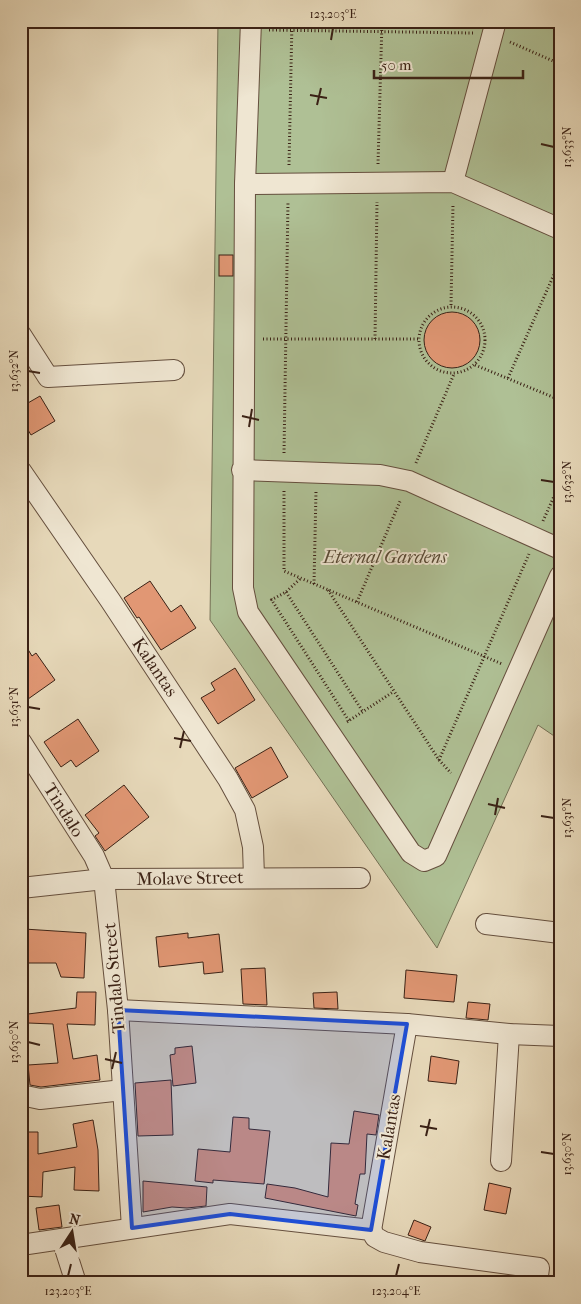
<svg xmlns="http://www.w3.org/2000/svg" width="581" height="1304" font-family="'IM FELL French Canon',serif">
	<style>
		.green { fill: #afc095; stroke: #747055 }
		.building { fill: #e19774; stroke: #3a2115 }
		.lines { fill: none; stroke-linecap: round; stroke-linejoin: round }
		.minor-casing { stroke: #654f3e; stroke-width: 22 }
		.path { stroke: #3a2115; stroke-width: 3; stroke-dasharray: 1 2.5; stroke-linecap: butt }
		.minor { stroke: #efe6d2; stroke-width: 20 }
		.marked { fill: #1d4ed8; fill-opacity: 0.2; stroke: #1d4ed8; stroke-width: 4; stroke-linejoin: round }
		.ticks { fill: none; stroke: #3a2115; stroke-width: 2 }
		.labels { text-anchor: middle; stroke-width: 4; stroke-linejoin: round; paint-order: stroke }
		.park-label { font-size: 18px; font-style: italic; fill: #574935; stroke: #efe6d2 }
		.street-label { font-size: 18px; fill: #3a2115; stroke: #efe6d2 }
		.neatline { fill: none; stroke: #3a2115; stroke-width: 2 }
		.ticks-label { font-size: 12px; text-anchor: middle; fill: #3a2115 }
	</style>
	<rect width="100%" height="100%" fill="#e7d9ba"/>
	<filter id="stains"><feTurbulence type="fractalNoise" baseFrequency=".004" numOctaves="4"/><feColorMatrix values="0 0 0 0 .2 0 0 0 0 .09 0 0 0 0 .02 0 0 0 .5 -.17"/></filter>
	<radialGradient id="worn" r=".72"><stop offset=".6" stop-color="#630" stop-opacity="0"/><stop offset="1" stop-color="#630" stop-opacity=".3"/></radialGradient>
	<!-- green -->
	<path class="green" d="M218 21H560V740L538 725 437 948 210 620Z"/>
	<!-- building -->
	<g class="building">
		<rect x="219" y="255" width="14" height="21"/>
		<circle cx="452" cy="340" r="28"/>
		<path d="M40 396 55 421 31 435 21 418V407Z"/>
		<path d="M150 581 171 612 181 605 196 628 161 650 139 617 137 618 124 598Z"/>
		<path d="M21 638 32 656 36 653 55 680 21 704Z"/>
		<path d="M235 668 255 700 218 724 201 698 215 690 211 683Z"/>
		<path d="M78 719 99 751 76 767 71 760 61 767 44 742Z"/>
		<path d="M271 747 288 777 252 798 235 768Z"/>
		<path d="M124 785 149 817 105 851 95 836 99 833 85 815Z"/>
		<path d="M24 929 86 933 84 978 61 977 56 963H24Z"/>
		<path d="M188 933V938L219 934 223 972 204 974 203 962 159 967 156 937Z"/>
		<path d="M265 968 267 1005 243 1004 241 969Z"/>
		<path d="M406 970 457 975 454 1002 404 998Z"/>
		<path d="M77 992H96L95 1025 67 1024 73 1059 97 1055 100 1080 41 1087 30 1085 28 1065 58 1063 53 1024 28 1023V1014L76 1008Z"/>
		<path d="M337 992 338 1009 314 1008 313 993Z"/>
		<path d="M468 1002 490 1004 488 1020 466 1018Z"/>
		<path d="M192 1046 196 1083 173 1086 170 1055 175 1054V1048Z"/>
		<path d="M431 1056 459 1061 456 1084 428 1081Z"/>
		<path d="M171 1080 173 1135 138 1136 135 1083Z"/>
		<path d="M354 1111 379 1115 376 1135 367 1134 365 1174H360L355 1204 358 1205 356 1216 265 1198 267 1184 295 1188 328 1197 331 1143 349 1144Z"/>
		<path d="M233 1117 249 1118V1129L270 1131 264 1184 213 1180V1183L195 1181 198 1149 230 1152Z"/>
		<path d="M93 1120 98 1150 99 1191 74 1190 75 1167 43 1172 42 1197 21 1196V1132H38V1154L77 1147 73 1124Z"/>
		<path d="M143 1181 207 1187 206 1206 187 1208 172 1207 143 1212Z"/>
		<path d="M489 1183 511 1188 506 1214 484 1210Z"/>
		<path d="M59 1205 62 1227 39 1230 36 1208Z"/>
		<path d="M414 1220 431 1227 425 1241 408 1235Z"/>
	</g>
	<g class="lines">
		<defs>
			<g id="minor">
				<path d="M251 21 245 184 243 588 248 612 411 853 424 861 436 856 560 576"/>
				<path d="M453 182 496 21"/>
				<path d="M245 184 453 182 560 229"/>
				<path d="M21 335 48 377 174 370"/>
				<path d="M242 470 380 475 409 481 560 549"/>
				<path d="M21 471 110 600 228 779 245 810 253 847 254 877"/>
				<path d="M21 742 94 856 104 879 118 1010 132 1228"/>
				<path d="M21 888 104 879 360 878"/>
				<path d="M486 924 560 933"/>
				<path d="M118 1010 407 1024 509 1034 560 1036"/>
				<path d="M21 1095 40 1099 123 1090"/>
				<path d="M501 1161 509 1034"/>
				<path d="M371 1230 407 1024"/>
				<path d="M62 1239 76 1283"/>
				<path d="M21 1245 230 1214 371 1230 375 1237 384 1242 420 1252 539 1268 537 1283"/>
			</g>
		</defs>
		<!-- minor casing -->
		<use href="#minor" class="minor-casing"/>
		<!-- path -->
		<g class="path">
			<path d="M269 30 473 33"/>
			<path d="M510 42 560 64"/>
			<path d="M378 164 382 21"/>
			<path d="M289 165 292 21"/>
			<path d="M451 305 453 204"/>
			<circle cx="452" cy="340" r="33"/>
			<path d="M263 339H418"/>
			<path d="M375 339 377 202"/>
			<path d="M475 365 560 400"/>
			<path d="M508 378 560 261"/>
			<path d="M284 453 288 201"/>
			<path d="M416 463 454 374"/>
			<path d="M284 491V571L502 664"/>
			<path d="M543 521 560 483"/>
			<path d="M314 584 316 491"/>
			<path d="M328 590 439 760 451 773"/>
			<path d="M286 592 363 712"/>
			<path d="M271 599 349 721"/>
			<path d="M271 600 286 592 301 578"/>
			<path d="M357 602 401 499"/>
			<path d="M347 722 393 692"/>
			<path d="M439 760 529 554"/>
		</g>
		<!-- minor -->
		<use href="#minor" class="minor"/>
	</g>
	<!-- marked area -->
	<path class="marked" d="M118 1010 407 1024 371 1230 230 1214 132 1228Z"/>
	<!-- ticks -->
	<path class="ticks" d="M331 40 333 28M310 95 327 98M317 105 321 88M541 144 554 147M28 371 40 373M242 416 259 420M249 427 252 409M541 480 554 482M28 707 40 709M174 738 191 741M180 748 184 731M488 804 505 808M495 815 498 798M541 816 554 818M28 1042 40 1045M105 1059 122 1063M112 1069 116 1052M420 1126 437 1129M426 1136 430 1119M541 1152 554 1154M68 1276 71 1264M396 1276 399 1264"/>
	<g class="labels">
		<!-- park labels -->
		<g class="park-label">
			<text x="385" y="563">Eternal Gardens</text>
		</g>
		<!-- street labels -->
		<g class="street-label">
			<text transform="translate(155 667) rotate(56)" y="6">Kalantas</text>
			<text transform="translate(64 810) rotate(58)" y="6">Tindalo</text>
			<text transform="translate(190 878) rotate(-1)" y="6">Molave Street</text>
			<text transform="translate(114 978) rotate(-95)" y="6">Tindalo Street</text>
			<text transform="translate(389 1127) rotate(-80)" y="6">Kalantas</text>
		</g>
	</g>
	<!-- margin -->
	<rect width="581" height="1304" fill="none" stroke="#e7d9ba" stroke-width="55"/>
	<!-- north arrow -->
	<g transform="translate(72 1232) rotate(12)" stroke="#efe6d2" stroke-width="4" paint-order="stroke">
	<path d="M0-4L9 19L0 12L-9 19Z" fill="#3a2115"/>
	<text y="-8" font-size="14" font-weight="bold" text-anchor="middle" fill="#3a2115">N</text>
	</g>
	<!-- scale -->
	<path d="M374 70v8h149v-8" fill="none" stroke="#3a2115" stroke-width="2.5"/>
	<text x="381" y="70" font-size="15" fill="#3a2115" stroke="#efe6d2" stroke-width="4" paint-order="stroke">50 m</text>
	<rect x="28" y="28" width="526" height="1248" class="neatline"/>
	<g class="ticks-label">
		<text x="333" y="18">123.203°E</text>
		<text transform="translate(567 147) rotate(-90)" y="4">13.633°N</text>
		<text transform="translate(14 371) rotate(-90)" y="4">13.632°N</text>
		<text transform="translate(567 482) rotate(-90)" y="4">13.632°N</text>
		<text transform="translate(14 707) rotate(-90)" y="4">13.631°N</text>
		<text transform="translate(567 818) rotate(-90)" y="4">13.631°N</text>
		<text transform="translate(14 1042) rotate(-90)" y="4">13.630°N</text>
		<text transform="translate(567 1154) rotate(-90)" y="4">13.630°N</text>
		<text x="68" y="1295">123.203°E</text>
		<text x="396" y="1295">123.204°E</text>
	</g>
	<rect width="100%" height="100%" filter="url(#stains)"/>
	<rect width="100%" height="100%" fill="url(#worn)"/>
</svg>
